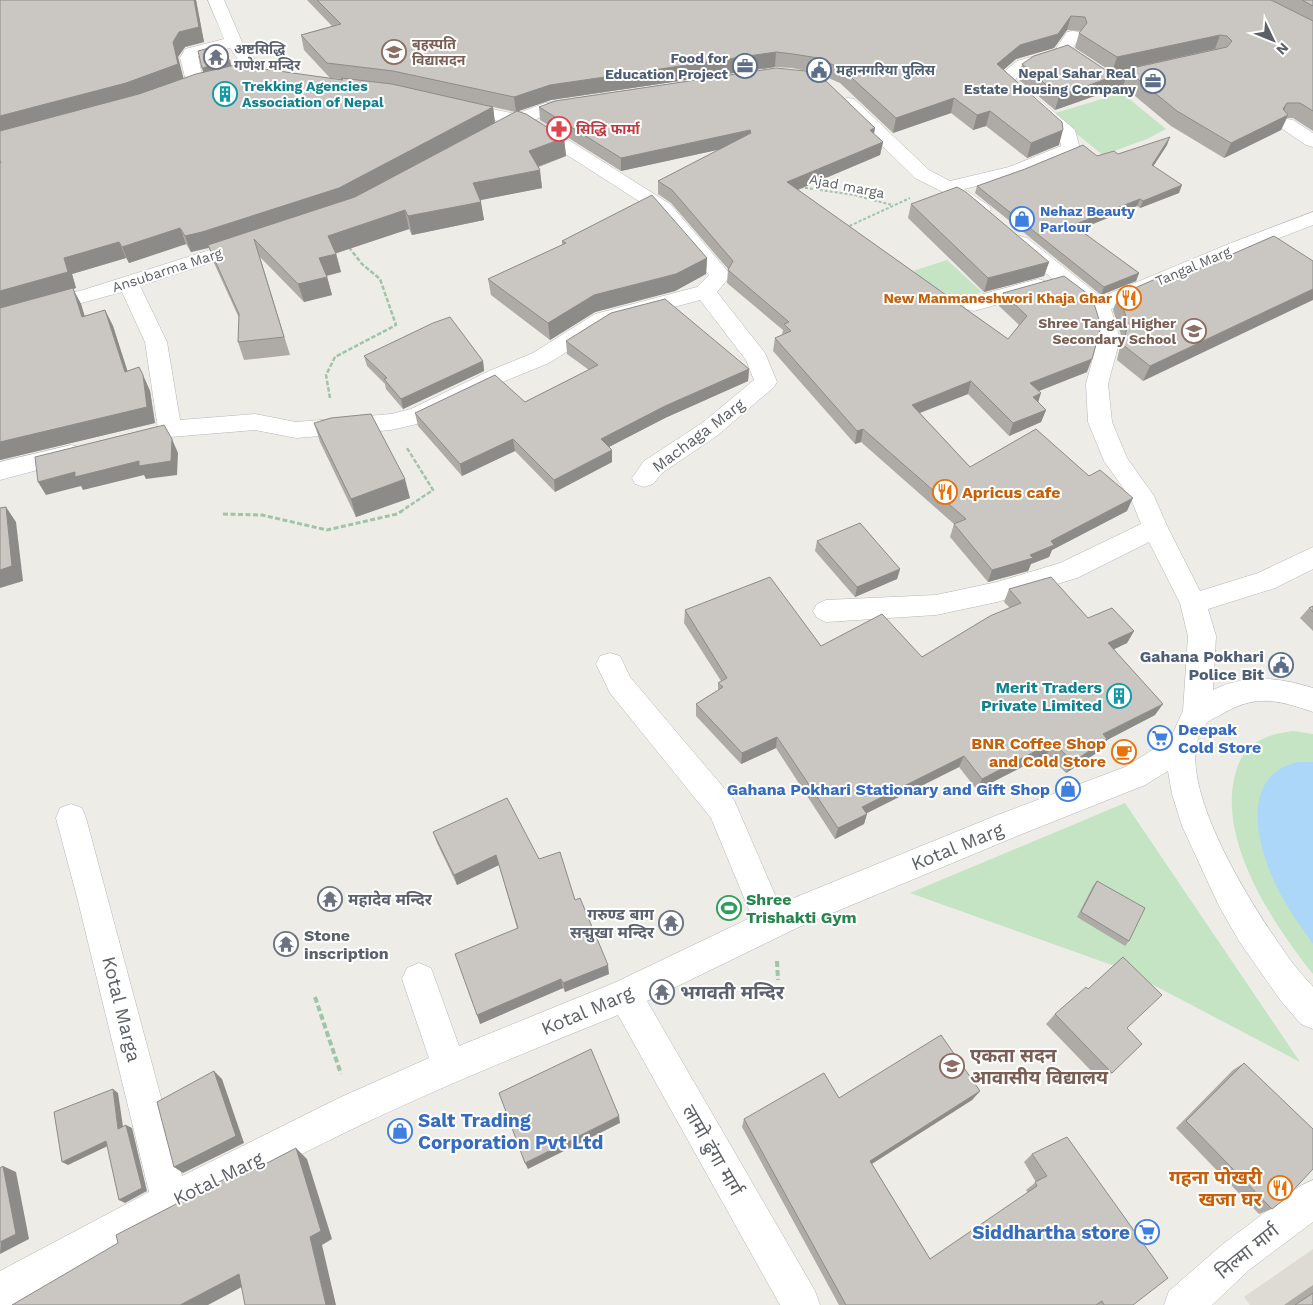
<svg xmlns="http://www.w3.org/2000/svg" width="1313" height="1305" font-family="'Work Sans','Noto Sans Devanagari',sans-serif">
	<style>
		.education { fill: #dedbd4 }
		.green { fill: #c4e4c4 }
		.water { fill: #acd7f8 }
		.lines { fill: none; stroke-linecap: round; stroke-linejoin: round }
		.minor-casing { stroke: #b3b6b9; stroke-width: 1 }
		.path-far3 { stroke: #9ec4a9; stroke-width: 2; stroke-dasharray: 3 2; stroke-linecap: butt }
		.path-far2 { stroke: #9ec4a9; stroke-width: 2.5; stroke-dasharray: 4.5 2; stroke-linecap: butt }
		.path-far1 { stroke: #9ec4a9; stroke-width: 3; stroke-dasharray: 5 2.5; stroke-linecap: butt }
		.path { stroke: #9ec4a9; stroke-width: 4; stroke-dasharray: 6 3; stroke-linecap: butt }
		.minor { fill: #fff; fill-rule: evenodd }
		.wall { fill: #aeaba7; fill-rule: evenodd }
		.shaded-wall { fill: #8d8b88 }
		.building { fill: #cac7c2; stroke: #8d8b88 }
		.labels { text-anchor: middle; stroke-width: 4; stroke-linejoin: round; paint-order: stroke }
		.far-education-label { font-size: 14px; font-weight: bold; fill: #785e54; stroke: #fff; text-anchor: start }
		.far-worship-label { font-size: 14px; font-weight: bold; fill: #5b616d; stroke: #fff; text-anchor: start }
		.far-service-label { font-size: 14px; font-weight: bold; fill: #4e5e75; stroke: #fff; text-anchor: end }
		.far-culture-label { font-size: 14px; font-weight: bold; fill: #0d838f; stroke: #fff; text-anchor: start }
		.far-health-label { font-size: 14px; font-weight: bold; fill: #be3a42; stroke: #fff; text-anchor: start }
		.far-street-label { font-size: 14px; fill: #5d6165; stroke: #fff }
		.far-shop-label { font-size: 14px; font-weight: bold; fill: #366cbe; stroke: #fff; text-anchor: start }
		.far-food-label { font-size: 14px; font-weight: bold; fill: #c56008; stroke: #fff; text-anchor: end }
		.street-label { font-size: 16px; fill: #5d6165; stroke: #fff }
		.food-label { font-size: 16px; font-weight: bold; fill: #c56008; stroke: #fff; text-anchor: start }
		.service-label { font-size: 16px; font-weight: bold; fill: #4e5e75; stroke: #fff; text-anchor: end }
		.culture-label { font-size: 16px; font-weight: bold; fill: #0d838f; stroke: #fff; text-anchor: end }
		.shop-label { font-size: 16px; font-weight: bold; fill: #366cbe; stroke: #fff; text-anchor: start }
		.worship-label { font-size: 16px; font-weight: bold; fill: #5b616d; stroke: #fff; text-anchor: start }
		.leisure-label { font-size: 16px; font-weight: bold; fill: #27864d; stroke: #fff; text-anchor: start }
		.near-street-label { font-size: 19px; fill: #5d6165; stroke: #fff }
		.near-worship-label { font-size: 19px; font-weight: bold; fill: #5b616d; stroke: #fff; text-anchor: start }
		.near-education-label { font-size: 19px; font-weight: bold; fill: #785e54; stroke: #fff; text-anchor: start }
		.near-shop-label { font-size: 19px; font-weight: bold; fill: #366cbe; stroke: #fff; text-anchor: start }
		.near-food-label { font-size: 19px; font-weight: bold; fill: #c56008; stroke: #fff; text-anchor: end }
	</style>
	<rect width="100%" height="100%" fill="#eeece6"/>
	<!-- education -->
	<path class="education" d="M1313 1249V1305H1250L1244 1297Z"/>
	<!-- green -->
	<g class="green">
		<path d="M1122 93 1166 129 1147 139 1103 155 1052 114Z"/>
		<path d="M947 260 982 292 948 304 913 271Z"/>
		<path d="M1293 731 1313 734V974C1274 925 1220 845 1234 779 1241 745 1261 735 1293 731Z"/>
		<path d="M1125 803 1300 1062 1123 969 910 893Z"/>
	</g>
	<!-- water -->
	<path class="water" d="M1298 762H1313V944C1302 928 1290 912 1281 895 1259 855 1235 776 1298 762Z"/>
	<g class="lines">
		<defs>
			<g id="minor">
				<path d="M208 0H224L242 42 260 66 293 74 296 78 293 82 287 83 248 74 230 48 198 56 204 84C197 93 174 100 164 98L161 94 164 90 186 81 180 58 185 49 224 39Z"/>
				<path d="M1073 31 1079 32 1081 36 1072 49 1075 52 1072 56 1029 69 1015 79 1075 130 1080 149 1078 153 1022 175 964 189 988 205 991 209 988 213 981 215 974 213 941 191 915 178 839 103 842 99 848 98 854 99 929 170 950 181 1009 167 1061 146 1059 136 995 79 1017 61 1055 50 1067 32Z"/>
				<path d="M576 99 582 100 585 104 582 108 554 112 529 122H540L670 204 731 275 717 292 765 353 777 382 774 387 718 435 662 473 653 484 644 487 635 484 632 478 644 461 702 423 754 380 746 360 700 300 611 324 549 363 505 381 417 424 391 430 296 438 255 430 170 437 162 435 158 429 145 342 122 292 0 325V311L83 290 248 238 255 240 258 244 255 248 140 286 167 342 180 420 255 414 296 422 391 414 411 409 489 371 533 353 595 314 697 287 709 275 656 212 528 130 525 126 527 122 517 125 452 111 449 107 452 103 458 102 516 114 545 103Z"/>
				<path d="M1287 119 1293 120 1313 133V147L1306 145 1281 128 1278 124 1281 120Z"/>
				<path d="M1313 212V225L1245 251 1111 309 1120 339 1108 384 1112 422 1127 458 1154 496 1168 528 1200 591 1258 573 1313 547V569L1275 588 1208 609 1216 636 1213 690C1247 674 1278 677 1313 688V712C1275 699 1254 694 1219 716 1214 718 1209 720 1206 724 1165 771 1253 907 1282 948 1289 959 1297 969 1305 978 1307 981 1312 984 1313 987 1313 993 1313 1021 1313 1029L1301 1024 1281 1001 1239 941 1219 906 1182 826 1172 794 1168 771 1145 785 1017 836 799 927 647 1001 815 1291 820 1305H780L618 1015C534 1049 450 1083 367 1122 248 1179 131 1242 15 1305H0V1271L149 1192 77 897 56 818 60 808 71 804 82 808 86 818 182 1176 341 1097 429 1058 402 979 407 968 419 963 431 968 459 1046 614 983 752 917 711 818 610 693 596 664 600 656 610 653 620 656 630 677 734 800 779 904 995 816 1125 767 1170 739 1183 711 1188 636 1180 603 1149 542 1077 578 997 602 936 615 826 622 817 618 813 611 817 604 826 600 936 595 997 582 1060 563 1141 524 1131 499 1104 461 1088 422 1086 384 1098 339 1089 309 1013 246 1010 242 1013 238 1020 236 1027 238 1101 297 1231 243Z"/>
				<path d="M1038 279 1045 281 1049 286 1045 291 974 311 966 309 963 304 966 299Z"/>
				<path d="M71 445 79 447 83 453 79 459 0 480V462Z"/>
				<path d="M1313 1180V1222L1249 1270 1212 1305H1164L1169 1291 1223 1244 1300 1186Z"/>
			</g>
		</defs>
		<!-- minor casing -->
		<use href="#minor" class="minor-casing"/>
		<!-- path-far3 -->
		<g class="path-far3">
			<path d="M800 187 854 195 892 205"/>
			<path d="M845 228 910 198"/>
		</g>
		<!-- path-far2 -->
		<g class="path-far2">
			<path d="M845 228 847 227"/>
			<path d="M330 398 326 375 335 357 396 325 380 279 362 264 348 246"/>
			<path d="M400 512 433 490 407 448"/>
		</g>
		<!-- path-far1 -->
		<path class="path-far1" d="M223 514 262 515 327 530 397 514 402 511"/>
		<!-- path -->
		<g class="path">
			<path d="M777 961 778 980"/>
			<path d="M315 997 341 1074"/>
		</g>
		<!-- minor -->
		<use href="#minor" class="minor"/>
	</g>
	<!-- wall -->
	<g class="wall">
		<path d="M0 0H196L204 42 185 47 178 57 183 79 204 72 230 61 231 66 341 80V79L330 78 304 50 301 35 332 26 307 0H1313V131L1293 118H1287L1281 130 1224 158 1171 126 1123 86 1055 110 1018 79 1022 64 1112 72 1075 48 1079 33 1080 31 1067 30 1054 48 1016 59 1003 70 1059 145 1027 158 986 126 973 130 951 113 893 133 840 83 817 73 792 68 775 67 551 100 518 111 564 138 566 156 539 167 542 188 480 200 484 220 412 235 409 229 336 253 341 272 327 276 332 295 304 302 260 257 290 355 244 360 238 342 239 318 214 263 209 248 191 252 186 244 129 263 126 258 72 274 76 288 73 289 81 304 84 316 105 310 113 326 127 371 139 367 150 391 155 423 0 460V163H1ZM1215 49H1217L1113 72ZM493 107 515 112 495 123Z"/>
		<path d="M539 107 874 134 883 142 880 155 798 190 1008 339 1019 325 999 306 1003 293 1087 372 1039 391 1038 402 1046 410 1041 422 1009 436 968 394 920 413 970 467 1127 511 1052 550 1049 557 1031 564 1028 571 988 582 950 537 954 524 861 442 855 444 773 351 775 338 782 335 783 330 727 283 728 269 671 203 658 194V181L721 149 621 171 540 120Z"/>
		<path d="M1167 145 1153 166 1179 193 1140 208 1137 206 1079 230 1139 273 1136 281 1101 295 975 193 977 186 1097 156 1118 154Z"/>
		<path d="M911 204 1049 262 1044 276 984 292 908 218Z"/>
		<path d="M1274 236 1143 381 1117 360 1122 338 1113 310 1119 295 1168 282Z"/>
		<path d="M562 241 707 258 706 274 675 291 595 312 550 340 491 295 488 279 562 245Z"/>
		<path d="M566 341 749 369 748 381 665 418 609 447 612 462 555 492 515 451 462 476 418 426 415 413 525 402 589 370 567 354Z"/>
		<path d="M364 356 483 361 484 371 403 409 386 389 385 384 367 366Z"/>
		<path d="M314 423 410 498 356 517 320 442Z"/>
		<path d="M817 541 900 569 897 579 855 597 815 551Z"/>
		<path d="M1009 589 1088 618 1134 631 1127 643 1114 649 1155 715 1107 740 1101 750 1066 773 1047 754 977 790 959 767 867 813 864 824 835 839 776 748 741 764 696 716V704L718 690V683L721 681 684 623 685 610 821 646 922 657 1010 608 1004 602Z"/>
		<path d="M1313 606V631L1300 618 1309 608Z"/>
		<path d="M433 832 539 859 575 900 609 974 565 992 563 988 480 1024 517 928 499 865 457 885 437 843Z"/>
		<path d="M1097 881 1129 941 1125 946 1077 917 1093 886Z"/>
		<path d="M1088 989 1127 1028 1112 1073 1102 1082 1046 1024 1055 1014Z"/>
		<path d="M1244 1063 1272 1209 1259 1214 1176 1128 1233 1070Z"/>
		<path d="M980 1091 972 1100 872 1164 930 1259 1028 1193 1026 1190 1036 1182 1024 1162 1032 1154 1133 1305H839L742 1127 744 1119 839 1098Z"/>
		<path d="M1313 1285V1305H1284Z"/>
	</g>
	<!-- shaded-wall -->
	<g class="shaded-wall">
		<path d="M194 0H196L204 42 185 47 178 57 184 80 131 98 0 134V116L173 42Z"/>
		<path d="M1071 16 1067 30 1054 48 1016 59 993 79 997 64 1020 45Z"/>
		<path d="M1220 35 1215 49 1112 72 1117 57Z"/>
		<path d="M776 52 775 67 551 100 516 112 514 97 550 85Z"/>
		<path d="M230 61 232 68 204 75 202 68Z"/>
		<path d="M1128 71 1123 86 1055 110 1059 96Z"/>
		<path d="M954 98 951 113 893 133 896 118Z"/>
		<path d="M1287 103 1281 118 1288 115 1281 130 1224 158 1231 143 1283 109Z"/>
		<path d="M493 107 495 123 343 204 207 248 191 252 185 236Z"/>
		<path d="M990 111 986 126 973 130 977 115Z"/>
		<path d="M875 128 873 140 870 130Z"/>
		<path d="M750 130 749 143 621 171V158Z"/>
		<path d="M1063 130 1059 145 1027 158 1031 143Z"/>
		<path d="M1170 137 1167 145 1149 173 1152 165Z"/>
		<path d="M564 138 566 156 531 169 529 151Z"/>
		<path d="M883 142 880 155 785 195 787 182Z"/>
		<path d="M540 170 542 188 476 201 473 183Z"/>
		<path d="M1182 185 1179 193 1140 208 1143 201Z"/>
		<path d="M1140 199 1137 206 1070 233 1073 225Z"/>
		<path d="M481 202 484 220 412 235 408 216Z"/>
		<path d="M405 210 409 229 334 254H336L341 272 325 276 319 258 328 236Z"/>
		<path d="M180 228 186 244 129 263 122 247Z"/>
		<path d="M119 242 126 258 72 274 76 288 73 289 81 304 90 333 0 309V291L64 258Z"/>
		<path d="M707 258 706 274 675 291 595 312 550 340 548 323 594 295Z"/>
		<path d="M1049 262 1044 276 984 292 988 278Z"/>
		<path d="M1139 273 1136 281 1101 295 1104 287Z"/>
		<path d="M327 277 332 295 304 302 298 284Z"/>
		<path d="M1313 289V300L1143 381 1150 366Z"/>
		<path d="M105 310 113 326 133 388 125 372Z"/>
		<path d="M1092 359 1087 372 1026 396 1030 383Z"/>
		<path d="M483 361 484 371 403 409 401 399Z"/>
		<path d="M749 369 748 381 665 418 601 451V439L665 406Z"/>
		<path d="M143 375 150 391 155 423 0 460V442Z"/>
		<path d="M971 381 968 394 909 417 912 405Z"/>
		<path d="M1041 393 1037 406 1033 397Z"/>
		<path d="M1046 410 1041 422 1009 436 1013 423Z"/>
		<path d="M863 429 861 442 855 444 857 431Z"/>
		<path d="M172 439 178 453 177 475 146 479 144 475 83 490 81 486 46 495 38 482Z"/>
		<path d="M513 439 515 451 462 476 460 464Z"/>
		<path d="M612 450V462L555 492 554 480Z"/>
		<path d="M405 479 410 498 356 517 351 499Z"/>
		<path d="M1133 498 1127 511 1052 550 1049 557 1031 564 1028 571 988 582 992 570 1030 555 1051 541Z"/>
		<path d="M6 507 16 522 23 581 0 588V570Z"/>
		<path d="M900 569 897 579 855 597 857 587Z"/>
		<path d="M1134 631 1127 643 1102 655 1108 643Z"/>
		<path d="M1163 704 1155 715 1107 740 1101 750 1066 773 1073 762 1103 734Z"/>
		<path d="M777 737 776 748 741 764 742 753Z"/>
		<path d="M1053 742 1047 754 977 790 982 779Z"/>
		<path d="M964 756 959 767 859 817 862 807Z"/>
		<path d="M867 814 864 824 835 839 838 828Z"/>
		<path d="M496 855 499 865 457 885 454 875Z"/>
		<path d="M608 965 609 974 565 992 563 983Z"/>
		<path d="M561 979 563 988 480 1024 477 1015Z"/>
		<path d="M214 1071 222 1079 244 1143 183 1173 174 1167Z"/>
		<path d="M113 1089 118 1093 124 1133 118 1129Z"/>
		<path d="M980 1091 972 1100 865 1168 870 1161Z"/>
		<path d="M619 1116 620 1123 528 1169 525 1163Z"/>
		<path d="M126 1125 132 1128 147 1191 125 1203 119 1200Z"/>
		<path d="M106 1141 112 1144 68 1165 62 1162Z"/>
		<path d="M296 1148 307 1159 332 1239 322 1245 336 1305H326L310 1237Z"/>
		<path d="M3 1166 16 1172 29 1239 0 1254Z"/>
		<path d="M239 1274 253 1281 208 1305H180Z"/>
	</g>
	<!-- building -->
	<g class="building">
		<path d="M0 0H194L199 27 179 32 173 42 178 64 126 83 0 116Z"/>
		<path d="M317 0H1271L1313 21V111L1300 103H1287L1283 109 1288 115 1231 143 1177 111 1128 71 1059 96 1022 64 1034 56 1068 45 1107 71 1114 72 1227 47 1232 41 1227 36 1220 35 1117 57 1079 33 1087 23 1085 17 1071 16 1058 34 1020 45 997 64 1062 122 1063 130 1031 143 990 111 977 115 954 98 896 118 842 69 818 58 793 54 776 52 550 85 514 97 393 71 327 63 301 35 341 24Z"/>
		<path d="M1302 0H1313V6Z"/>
		<path d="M220 45 230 61 202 68 198 51Z"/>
		<path d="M235 65 343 80 341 78 392 84 493 107 339 188 202 232 185 236 180 228 122 247 119 242 64 258 68 272 0 291V163H1L0 160V131L139 94 196 74Z"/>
		<path d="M776 68 805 71 827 82 875 128 870 130 883 142 787 182 1008 339 1027 316 1003 293 1064 276 1092 297 1101 326 1092 359 1030 383 1041 393 1033 397 1046 410 1013 423 971 381 912 405 970 467 1036 429 1089 476 1100 470 1133 498 1051 541 1054 545 1030 555 1033 558 992 570 954 524 966 519 863 429 857 431 775 338 791 331 784 324 789 322 728 270 733 261 672 190 658 181 751 133 750 130 621 158 539 107 555 101Z"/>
		<path d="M517 111 526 114 564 138 529 151 540 170 473 183 481 202 408 216 405 210 328 236 336 254 319 258 327 277 298 284 254 239 284 337 238 342 239 314 208 245 355 197Z"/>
		<path d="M1170 137 1152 165 1182 185 1143 201 1140 199 1073 225 1139 273 1104 287 977 186 1025 169 1083 145 1097 156 1114 151 1118 154Z"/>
		<path d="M957 187 966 192 1049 262 988 278 911 204Z"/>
		<path d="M652 195 707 258 676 274 594 295 548 323 488 279 566 243 562 241Z"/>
		<path d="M1274 236 1313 261V289L1150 366 1123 345 1128 323 1119 295 1160 277 1168 282Z"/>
		<path d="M73 288 82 317 105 310 125 372 139 367 143 375 147 407 0 442V308Z"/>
		<path d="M665 299 749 369 665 406 601 439 612 450 554 480 513 439 460 464 415 413 495 375 525 402 598 365 566 341 611 313Z"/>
		<path d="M450 317 483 361 401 399 384 379 387 378 364 356 433 323Z"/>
		<path d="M371 414 405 479 351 499 314 423 331 418Z"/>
		<path d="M164 425 172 439 171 461 139 466V461L75 477V472L38 482 35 457Z"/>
		<path d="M6 507 12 566 0 570V508Z"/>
		<path d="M860 523 900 569 857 587 817 541Z"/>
		<path d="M770 577 821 646 882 614 922 657 990 616 1021 603 1009 589 1051 577 1088 618 1112 608 1134 631 1108 643 1163 704 1103 734 1107 739 1073 762 1053 742 982 779 964 756 862 807 867 814 838 828 777 737 742 753 696 704 723 687 718 683 727 678 685 610Z"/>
		<path d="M1313 606V612L1309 608Z"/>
		<path d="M507 798 539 859 560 852 575 900 580 898 608 965 563 983 561 979 477 1015 455 954 518 928 496 855 454 875 433 832Z"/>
		<path d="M1097 881 1145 908 1129 941 1081 912Z"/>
		<path d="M1123 957 1162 995 1127 1028 1142 1044 1112 1073 1055 1014 1086 987 1088 989Z"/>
		<path d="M941 1035 980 1091 870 1161 930 1259 1037 1186 1035 1182 1047 1176 1032 1154 1067 1137 1168 1278 1133 1305H1104L1102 1301 1096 1305H846L744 1119 824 1073 839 1098Z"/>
		<path d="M591 1049 619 1116 525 1163 499 1093Z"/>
		<path d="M1244 1063 1313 1129V1169L1286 1198 1272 1209 1186 1121Z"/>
		<path d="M214 1071 236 1136 174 1167 157 1102Z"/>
		<path d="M113 1089 118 1129 126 1125 142 1188 119 1200 106 1141 62 1162 54 1112Z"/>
		<path d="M296 1148 321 1231 310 1237 326 1305H245L239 1274 180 1305H12L118 1243 116 1235 244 1169 246 1174Z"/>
		<path d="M3 1166 16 1234 0 1242V1168Z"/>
		<path d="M1313 1293V1305H1295Z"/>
	</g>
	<!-- icons -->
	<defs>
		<symbol id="school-ring" viewBox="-11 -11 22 22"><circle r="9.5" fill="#fff" stroke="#8d6e63" stroke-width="1.5"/><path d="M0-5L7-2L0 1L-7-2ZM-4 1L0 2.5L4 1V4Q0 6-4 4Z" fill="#8d6e63"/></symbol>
		<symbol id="temple-ring" viewBox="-11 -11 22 22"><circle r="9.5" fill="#fff" stroke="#6b7280" stroke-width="1.5"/><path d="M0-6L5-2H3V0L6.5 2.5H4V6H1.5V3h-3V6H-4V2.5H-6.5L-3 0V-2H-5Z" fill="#6b7280"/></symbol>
		<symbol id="office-ring" viewBox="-11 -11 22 22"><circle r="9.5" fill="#fff" stroke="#5c6f8a" stroke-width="1.5"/><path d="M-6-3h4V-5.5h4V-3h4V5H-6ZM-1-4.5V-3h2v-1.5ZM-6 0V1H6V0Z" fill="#5c6f8a"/></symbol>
		<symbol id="civic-ring" viewBox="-11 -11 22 22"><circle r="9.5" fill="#fff" stroke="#5c6f8a" stroke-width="1.5"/><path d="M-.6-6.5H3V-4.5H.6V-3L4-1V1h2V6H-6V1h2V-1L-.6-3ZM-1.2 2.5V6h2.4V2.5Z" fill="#5c6f8a"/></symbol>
		<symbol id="building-ring" viewBox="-11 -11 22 22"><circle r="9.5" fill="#fff" stroke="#0f9aa8" stroke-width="1.5"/><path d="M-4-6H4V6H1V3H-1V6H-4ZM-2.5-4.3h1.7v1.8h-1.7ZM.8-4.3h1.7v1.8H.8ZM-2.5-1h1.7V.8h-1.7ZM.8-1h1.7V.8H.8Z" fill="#0f9aa8"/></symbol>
		<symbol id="pharmacy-ring" viewBox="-11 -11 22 22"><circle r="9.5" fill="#fff" stroke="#e0444e" stroke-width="1.5"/><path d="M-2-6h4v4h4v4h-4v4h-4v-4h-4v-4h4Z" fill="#e0444e"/></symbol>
		<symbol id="shop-ring" viewBox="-11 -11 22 22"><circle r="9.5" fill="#fff" stroke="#3f7fe0" stroke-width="1.5"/><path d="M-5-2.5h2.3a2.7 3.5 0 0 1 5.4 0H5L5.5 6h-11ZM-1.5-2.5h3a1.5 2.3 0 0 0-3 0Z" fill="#3f7fe0"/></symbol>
		<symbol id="restaurant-ring" viewBox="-11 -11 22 22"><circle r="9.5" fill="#fff" stroke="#e8710a" stroke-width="1.5"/><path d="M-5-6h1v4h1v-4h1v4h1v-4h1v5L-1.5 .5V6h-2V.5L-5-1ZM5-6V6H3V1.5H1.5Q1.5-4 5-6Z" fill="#e8710a"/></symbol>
		<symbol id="supermarket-ring" viewBox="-11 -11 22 22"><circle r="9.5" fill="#fff" stroke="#3f7fe0" stroke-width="1.5"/><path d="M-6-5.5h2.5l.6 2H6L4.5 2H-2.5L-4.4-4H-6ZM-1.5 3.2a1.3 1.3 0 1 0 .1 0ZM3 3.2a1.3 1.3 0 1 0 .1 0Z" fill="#3f7fe0"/></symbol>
		<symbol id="cafe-ring" viewBox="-11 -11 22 22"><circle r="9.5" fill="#fff" stroke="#e8710a" stroke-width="1.5"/><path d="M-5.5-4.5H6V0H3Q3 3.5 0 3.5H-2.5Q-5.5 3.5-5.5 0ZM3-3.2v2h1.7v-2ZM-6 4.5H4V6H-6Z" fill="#e8710a"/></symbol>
		<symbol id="stadium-ring" viewBox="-11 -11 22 22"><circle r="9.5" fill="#fff" stroke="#2e9e5b" stroke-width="1.5"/><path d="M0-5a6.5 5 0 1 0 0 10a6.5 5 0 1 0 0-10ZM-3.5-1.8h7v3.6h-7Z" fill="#2e9e5b"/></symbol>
	</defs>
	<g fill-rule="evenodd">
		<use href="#school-ring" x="380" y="38" width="28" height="28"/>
		<use href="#temple-ring" x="202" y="43" width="28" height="28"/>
		<use href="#office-ring" x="731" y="52" width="28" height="28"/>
		<use href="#civic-ring" x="805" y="56" width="28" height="28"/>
		<use href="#office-ring" x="1139" y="67" width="28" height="28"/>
		<use href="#building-ring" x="211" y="80" width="28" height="28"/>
		<use href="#pharmacy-ring" x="545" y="115" width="28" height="28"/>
		<use href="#shop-ring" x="1008" y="205" width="28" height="28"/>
		<use href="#restaurant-ring" x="1115" y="284" width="28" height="28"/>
		<use href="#school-ring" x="1180" y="317" width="28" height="28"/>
		<use href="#restaurant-ring" x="931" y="478" width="28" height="28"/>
		<use href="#civic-ring" x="1267" y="651" width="28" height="28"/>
		<use href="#building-ring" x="1105" y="682" width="28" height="28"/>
		<use href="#supermarket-ring" x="1146" y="724" width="28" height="28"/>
		<use href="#cafe-ring" x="1110" y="738" width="28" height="28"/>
		<use href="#shop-ring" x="1054" y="775" width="28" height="28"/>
		<use href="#temple-ring" x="316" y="885" width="28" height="28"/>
		<use href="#stadium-ring" x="715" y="894" width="28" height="28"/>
		<use href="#temple-ring" x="657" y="909" width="28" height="28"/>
		<use href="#temple-ring" x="272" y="930" width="28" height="28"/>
		<use href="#temple-ring" x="648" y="978" width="28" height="28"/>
		<use href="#school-ring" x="938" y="1052" width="28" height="28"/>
		<use href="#shop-ring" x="386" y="1117" width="28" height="28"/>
		<use href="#restaurant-ring" x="1266" y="1174" width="28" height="28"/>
		<use href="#supermarket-ring" x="1133" y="1218" width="28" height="28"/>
	</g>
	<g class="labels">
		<!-- far-education labels -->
		<g class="far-education-label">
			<text x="412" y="49">बृहस्पति<tspan x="412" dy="16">विद्यासदन</tspan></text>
			<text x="1176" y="328" text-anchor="end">Shree Tangal Higher<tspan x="1176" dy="16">Secondary School</tspan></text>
		</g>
		<!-- far-worship labels -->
		<g class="far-worship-label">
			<text x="234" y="54">अष्टसिद्धि<tspan x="234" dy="16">गणेश मन्दिर</tspan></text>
		</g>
		<!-- far-service labels -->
		<g class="far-service-label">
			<text x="728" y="63">Food for<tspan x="728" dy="16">Education Project</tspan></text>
			<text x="836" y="75" text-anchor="start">महानगरिया पुलिस</text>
			<text x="1136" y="78">Nepal Sahar Real<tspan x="1136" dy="16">Estate Housing Company</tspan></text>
		</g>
		<!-- far-culture labels -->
		<g class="far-culture-label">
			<text x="242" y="91">Trekking Agencies<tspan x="242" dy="16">Association of Nepal</tspan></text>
		</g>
		<!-- far-health labels -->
		<g class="far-health-label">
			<text x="576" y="134">सिद्धि फार्मा</text>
		</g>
		<!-- far-street labels -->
		<g class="far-street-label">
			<text transform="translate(847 186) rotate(11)" y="5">Ajad marga</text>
			<text transform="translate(1193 266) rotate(-23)" y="5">Tangal Marg</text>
			<text transform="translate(167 270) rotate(-18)" y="5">Ansubarma Marg</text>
		</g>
		<!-- far-shop labels -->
		<g class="far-shop-label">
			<text x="1040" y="216">Nehaz Beauty<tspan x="1040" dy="16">Parlour</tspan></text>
		</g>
		<!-- far-food labels -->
		<g class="far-food-label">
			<text x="1112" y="303">New Manmaneshwori Khaja Ghar</text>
		</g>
		<!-- street labels -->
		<g class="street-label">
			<text transform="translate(698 435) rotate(-37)" y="6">Machaga Marg</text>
		</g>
		<!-- food labels -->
		<g class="food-label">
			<text x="962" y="498">Apricus cafe</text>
			<text x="1106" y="749" text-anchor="end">BNR Coffee Shop<tspan x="1106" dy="18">and Cold Store</tspan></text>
		</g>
		<!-- service labels -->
		<g class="service-label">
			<text x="1264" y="662">Gahana Pokhari<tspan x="1264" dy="18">Police Bit</tspan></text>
		</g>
		<!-- culture labels -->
		<g class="culture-label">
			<text x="1102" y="693">Merit Traders<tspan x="1102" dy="18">Private Limited</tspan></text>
		</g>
		<!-- shop labels -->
		<g class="shop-label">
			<text x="1178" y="735">Deepak<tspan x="1178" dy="18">Cold Store</tspan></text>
			<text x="1050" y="795" text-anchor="end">Gahana Pokhari Stationary and Gift Shop</text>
		</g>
		<!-- worship labels -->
		<g class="worship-label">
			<text x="348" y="905">महादेव मन्दिर</text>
			<text x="654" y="920" text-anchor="end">गरुण्ड बाग<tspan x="654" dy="18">सद्मुखा मन्दिर</tspan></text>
			<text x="304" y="941">Stone<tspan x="304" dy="18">inscription</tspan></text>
		</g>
		<!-- leisure labels -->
		<g class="leisure-label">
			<text x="746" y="905">Shree<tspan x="746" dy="18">Trishakti Gym</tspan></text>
		</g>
		<!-- near-street labels -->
		<g class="near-street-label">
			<text transform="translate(957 846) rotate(-22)" y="7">Kotal Marg</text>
			<text transform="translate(122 1009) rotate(76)" y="7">Kotal Marga</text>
			<text transform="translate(587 1010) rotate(-23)" y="7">Kotal Marg</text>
			<text transform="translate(713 1150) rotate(60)" y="7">लामो ढुंगा मार्ग</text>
			<text transform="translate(218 1178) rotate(-26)" y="7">Kotal Marg</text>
			<text transform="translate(1247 1251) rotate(-39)" y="7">निल्मा मार्ग</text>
		</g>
		<!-- near-worship labels -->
		<g class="near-worship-label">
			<text x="680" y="999">भगवती मन्दिर</text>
		</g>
		<!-- near-education labels -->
		<g class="near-education-label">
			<text x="970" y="1062">एकता सदन<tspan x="970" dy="22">आवासीय विद्यालय</tspan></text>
		</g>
		<!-- near-shop labels -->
		<g class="near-shop-label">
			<text x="418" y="1127">Salt Trading<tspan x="418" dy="22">Corporation Pvt Ltd</tspan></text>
			<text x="1130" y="1239" text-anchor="end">Siddhartha store</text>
		</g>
		<!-- near-food labels -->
		<g class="near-food-label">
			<text x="1262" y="1184">गहना पोखरी<tspan x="1262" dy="22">खजा घर</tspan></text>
		</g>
	</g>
	<!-- north arrow -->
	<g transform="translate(1273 40) rotate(133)" stroke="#ffffff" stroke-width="4" paint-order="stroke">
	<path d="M0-4L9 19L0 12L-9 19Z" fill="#5d6165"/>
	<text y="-8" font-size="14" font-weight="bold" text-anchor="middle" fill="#5d6165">N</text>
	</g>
</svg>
